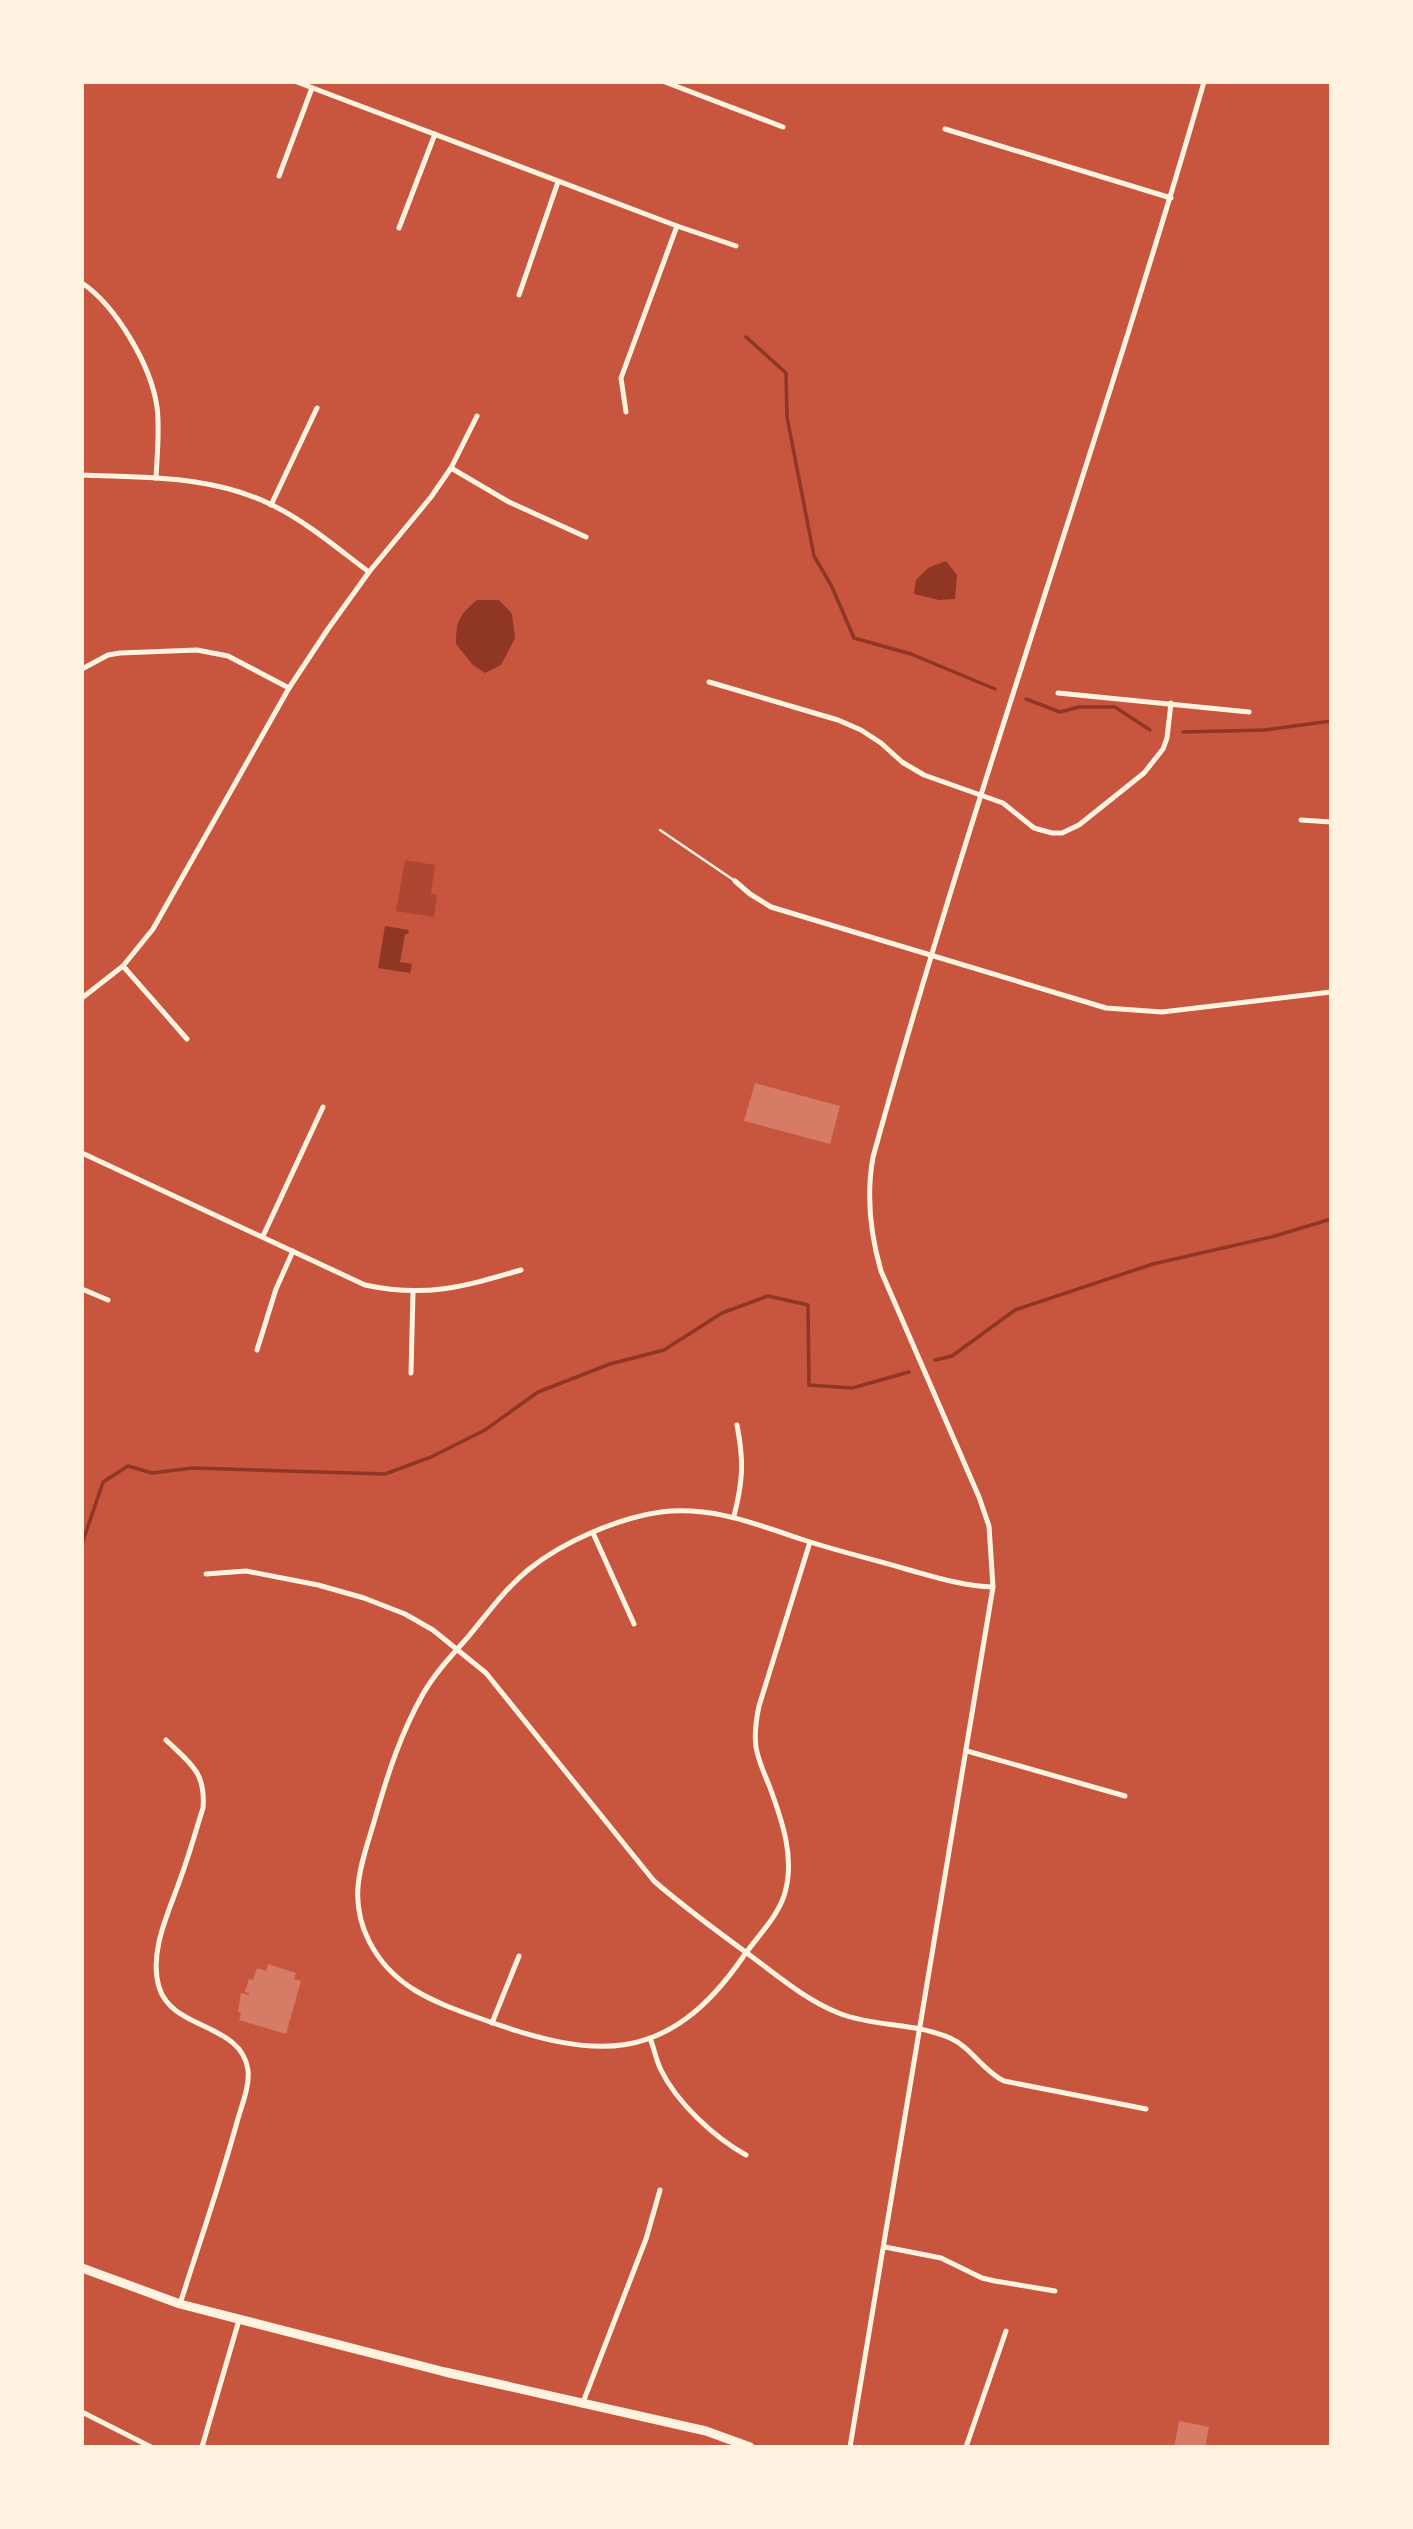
<svg xmlns="http://www.w3.org/2000/svg" width="1413" height="2529" font-family="'Nunito Sans',sans-serif">
	<style>
		.green { fill: #ae4732 }
		.water { fill: #8f3625 }
		.lines { fill: none; stroke-linecap: round; stroke-linejoin: round }
		.stream { stroke: #8f3625; stroke-width: 3.5 }
		.building { fill: #d67c66 }
		.service { stroke: #fff3e0; stroke-width: 2.5 }
		.minor { stroke: #fff3e0; stroke-width: 5 }
		.primary { stroke: #fff3e0; stroke-width: 9 }
	</style>
	<rect width="100%" height="100%" fill="#c8553d"/>
	<!-- green -->
	<path class="green" d="M405 860 435 865 431 893 437 895 434 917 396 911Z"/>
	<!-- water -->
	<g class="water">
		<path d="M946 561 957 575 955 599 939 600 914 594 916 580 928 568Z"/>
		<path d="M477 600H499L512 614 515 638 501 665 485 673 473 665 456 644C456 621 459 615 477 600Z"/>
		<path d="M385 926 409 930 408 934H405L400 962 412 964 410 973 378 968Z"/>
	</g>
	<g class="lines">
		<!-- stream -->
		<g class="stream">
			<path d="M746 337 786 373 787 417 814 556 832 587 854 638 911 654 995 689"/>
			<path d="M1026 699 1060 712 1079 707H1115L1150 730"/>
			<path d="M1183 732 1265 730 1331 721"/>
			<path d="M935 1360 952 1356 1015 1310 1153 1264 1275 1236 1331 1219"/>
			<path d="M82 1544 103 1482 128 1466 152 1473 193 1468 385 1474 431 1457 485 1430 538 1392 610 1364 664 1350 722 1313 768 1296 808 1305 809 1385 852 1388 909 1372"/>
		</g>
	</g>
	<!-- building -->
	<g class="building">
		<path d="M755 1083 840 1106 830 1144 744 1121Z"/>
		<path d="M268 1964 296 1973 294 1979 301 1981 286 2034 239 2020 241 2013 238 2012 241 1993 249 1995V1993L245 1992 249 1979 253 1980 257 1968 266 1971Z"/>
		<path d="M1179 2421 1209 2427 1205 2447H1174Z"/>
	</g>
	<g class="lines">
		<!-- service -->
		<path class="service" d="M660 830 735 881"/>
		<!-- minor -->
		<g class="minor">
			<path d="M297 82 677 226 736 246"/>
			<path d="M665 82 783 127"/>
			<path d="M945 129 1171 198"/>
			<path d="M279 176 312 88"/>
			<path d="M399 228 435 134"/>
			<path d="M82 283C116 306 151 365 157 407 160 430 157 455 156 478"/>
			<path d="M519 295 558 182"/>
			<path d="M626 412 621 378 677 226"/>
			<path d="M451 468 509 502 586 537"/>
			<path d="M82 475C147 478 212 475 272 505 307 522 338 549 369 572"/>
			<path d="M271 505 317 408"/>
			<path d="M82 669 108 655 120 653 197 650 228 656 289 688"/>
			<path d="M709 682 838 720 861 730 881 743 902 762 924 775 1003 803 1034 828 1052 833H1062L1079 825 1144 773 1163 749 1167 738 1171 703"/>
			<path d="M1058 693 1249 712"/>
			<path d="M1301 820 1331 822"/>
			<path d="M735 881 750 894 771 907 1106 1008 1162 1012 1331 992"/>
			<path d="M123 966 187 1039"/>
			<path d="M82 998 123 966 153 929 289 688 328 629 369 572 431 497 451 468 477 416"/>
			<path d="M82 1153 365 1285C425 1298 463 1287 521 1270"/>
			<path d="M263 1236 323 1107"/>
			<path d="M82 1289 108 1300"/>
			<path d="M257 1350 276 1289 293 1251"/>
			<path d="M411 1373 413 1292"/>
			<path d="M734 1516C743 1481 744 1461 737 1425"/>
			<path d="M593 1533 634 1624"/>
			<path d="M810 1542 759 1706C756 1720 754 1733 756 1747 758 1760 764 1773 769 1785 782 1820 796 1859 784 1896 776 1919 756 1938 743 1957 667 2067 594 2060 479 2018 434 2002 392 1987 369 1941 346 1895 363 1861 376 1815 388 1773 401 1733 423 1694 435 1673 452 1655 468 1637 487 1614 505 1589 528 1570 562 1542 618 1518 661 1512 712 1506 756 1524 804 1540 837 1551 872 1559 906 1569 935 1577 962 1586 993 1587"/>
			<path d="M206 1574 246 1571 318 1585 364 1598 405 1614 433 1630 486 1673 654 1881C685 1908 718 1932 751 1956 779 1977 807 2001 841 2014 876 2027 916 2023 950 2038 971 2047 983 2071 1004 2081L1146 2109"/>
			<path d="M166 1740C190 1763 206 1772 203 1808 196 1830 190 1852 182 1874 171 1908 148 1950 159 1987 172 2031 241 2022 248 2070 250 2086 241 2107 237 2122 220 2184 199 2244 180 2304"/>
			<path d="M967 1751 1125 1796"/>
			<path d="M492 2023 519 1956"/>
			<path d="M650 2038C654 2048 656 2060 661 2070 677 2103 715 2138 746 2155"/>
			<path d="M885 2247 941 2258 982 2278 995 2281 1055 2291"/>
			<path d="M582 2405 646 2239 660 2190"/>
			<path d="M82 2412 151 2447"/>
			<path d="M202 2447 239 2320"/>
			<path d="M850 2447 993 1587 989 1526 979 1497 881 1271C870 1233 866 1196 873 1157 973 795 1100 442 1204 82"/>
			<path d="M966 2447 1006 2331"/>
		</g>
		<!-- primary -->
		<path class="primary" d="M82 2268 180 2304 445 2372 706 2431 750 2447"/>
	</g>
	<!-- border -->
	<rect width="1413" height="2529" fill="none" stroke="#fff3e0" stroke-width="168"/>
</svg>
